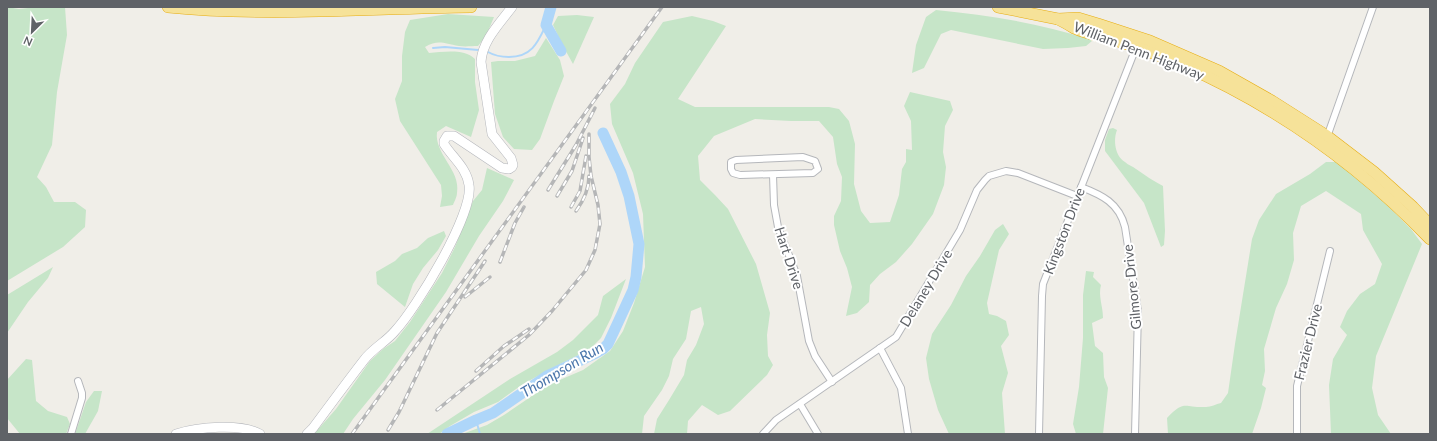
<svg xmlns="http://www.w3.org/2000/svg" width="1437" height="441" font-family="Lato,sans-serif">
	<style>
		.green { fill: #c6e5c8 }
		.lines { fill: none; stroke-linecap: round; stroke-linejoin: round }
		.stream { stroke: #aed6f9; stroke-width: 2 }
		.river { stroke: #aed6f9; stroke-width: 11 }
		.street-casing { stroke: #b5b7bb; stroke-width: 8 }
		.secondary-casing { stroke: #b4b6bb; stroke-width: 10 }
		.highway-casing { stroke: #e7ad11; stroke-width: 12 }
		.street { stroke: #fff; stroke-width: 6 }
		.secondary { stroke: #fff; stroke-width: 9 }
		.highway { stroke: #f6e299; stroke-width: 11 }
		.rail-casing { stroke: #b5b6b7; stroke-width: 3.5 }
		.rail { stroke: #fff; stroke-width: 2; stroke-dasharray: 6; stroke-linecap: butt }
		.labels { text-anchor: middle; stroke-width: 4; stroke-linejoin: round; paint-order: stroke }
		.street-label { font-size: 14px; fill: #5f6267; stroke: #fff }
		.water-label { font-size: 15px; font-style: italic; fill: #4b76ab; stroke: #fff }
	</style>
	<rect width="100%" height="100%" fill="#f0eee8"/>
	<!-- green -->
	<g class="green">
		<path d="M7 7 19 9 37 7H65L67 35 57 92 52 145 37 177 46 187 54 202H75L86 210 85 227 63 247 7 281Z"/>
		<path d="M936 10C988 15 1039 23 1089 39L1092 41 1086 46 1068 48 1043 49 951 30 941 34 924 68 912 73 916 45 926 17Z"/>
		<path d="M448 14 494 17 486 36 478 46C472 46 465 47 459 46 444 44 439 39 425 47L429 53C443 52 464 48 475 59V82L479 110 471 137 446 126 437 132C434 154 461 170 457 193 457 197 454 202 453 205L440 207 442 196 441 185 400 121 395 99 402 81V56L405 32 410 20Z"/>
		<path d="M577 15 594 17 573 64 563 46 553 25 558 16Z"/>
		<path d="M692 16 713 21 726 26 678 99 695 107H829L839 109 849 121 855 144 854 184 861 211 870 223 890 222 899 195 902 169 906 162V149L912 150 911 121 904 106 910 92 950 101 953 110 945 126 943 152 946 167 944 185 933 214 912 244 896 262 880 274 870 285 869 302 857 313 846 316 852 287 847 268 840 251 834 225V216L841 201 842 177 837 164 833 137 819 121H791L755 119 714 136 698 156 700 180 715 195 728 209 756 264 770 313 767 335 768 356 773 365 767 375 730 411 718 415 702 405 688 421 687 434H654L657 419 669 400 684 375 687 360 696 345 704 324 701 307 691 311 686 339 673 359 669 376 662 390 644 416 642 434H462L487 425 504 415 548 385 583 370 610 351 623 331 634 303 645 267 643 214 633 173 612 124 610 104 625 84 635 63 663 22Z"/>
		<path d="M546 38 560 60 564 76 554 101 540 139 532 150 514 149 503 137 495 114 491 62 498 61H515L535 56Z"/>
		<path d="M1113 128 1117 130C1113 140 1115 156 1125 162 1128 165 1132 166 1136 169 1145 175 1153 181 1163 186L1165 231 1164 245 1161 247 1144 203 1105 151V140L1109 129Z"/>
		<path d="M1326 162H1336L1358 180 1387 205 1411 229 1422 244 1376 356 1372 388 1378 415 1391 434H1331L1329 385 1333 359 1347 335 1340 327 1347 311 1360 294 1375 284 1382 264 1363 230 1361 214 1326 191 1301 206 1293 233 1294 260 1287 284 1276 308 1264 349 1265 371 1262 385 1266 388 1261 408 1252 434H1168L1167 418C1185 399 1184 408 1206 407 1211 407 1216 404 1221 403L1228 393 1235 344 1252 239 1259 220 1276 194 1310 174Z"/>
		<path d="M487 168 514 180 503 201 479 236 446 292 385 380 353 419 343 434H314L336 409 370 361 383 349 395 341 410 322 442 273 455 247 473 201 482 190Z"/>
		<path d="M1003 224 1009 234 999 250 987 303 989 314 997 316 1006 321 1009 335 1001 346 1008 373 1002 393 1005 434H949L938 410 929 379 926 358 932 334 951 305 966 276 980 256 995 230Z"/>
		<path d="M444 231 446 236 438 250 423 268 413 284 405 307 377 284 376 272 395 261 402 254 417 248 428 238Z"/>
		<path d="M53 267 48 278 28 302 7 333V295Z"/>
		<path d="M1086 271 1094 272 1093 277 1101 285C1098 296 1103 306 1103 318L1092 323 1095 346 1103 353 1104 377 1108 388 1103 434H1076L1073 424 1079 387 1083 338V295Z"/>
		<path d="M626 279 611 318 601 338 589 350 562 363 523 384 498 402 474 412 450 426 439 434H427L510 379 557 352 573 340 598 315 603 296Z"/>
		<path d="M26 359 32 360 36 401 48 411 67 417 70 424 66 434H20L7 418V380Z"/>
		<path d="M94 391H102L98 411 85 434H75L86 402Z"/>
	</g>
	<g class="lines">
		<!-- stream -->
		<g class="stream">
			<path d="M433 48 445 47 478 50"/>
			<path d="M488 52C495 56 502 57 509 57 532 57 538 42 546 25"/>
			<path d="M476 420 480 434"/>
		</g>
		<!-- river -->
		<g class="river">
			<path d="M551 7 546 25 561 51"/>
			<path d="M447 434 476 420 493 413 547 376 596 353 603 349 608 344 633 290 636 277 639 244 629 196 621 172 603 133"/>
		</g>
		<defs>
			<g id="street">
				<path d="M1327 137 1373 7"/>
				<path d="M803 157 815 161 818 169 813 173 740 175 733 173 731 169V162L736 160Z"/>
				<path d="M773 175 774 205 778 227 797 276 809 341 815 356 832 382"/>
				<path d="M1081 187C1102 195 1119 203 1125 227L1138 311 1135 434"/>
				<path d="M880 348 901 388 908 434"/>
				<path d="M800 404 818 434"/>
				<path d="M71 434 82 398V393L78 381"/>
				<path d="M763 434 776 420 896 337 960 230 977 190 985 180 989 176 1006 171 1018 173 1077 196"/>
				<path d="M1039 434 1042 296 1043 284 1137 45"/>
				<path d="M1297 434V386L1330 251"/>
			</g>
			<g id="secondary">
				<path d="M176 434C197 427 241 423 260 434"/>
				<path d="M307 434 313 428C330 405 347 382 364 360 373 348 386 342 395 331 416 309 474 213 469 185 467 168 452 157 444 144V141L447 136H454L502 168 509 169 512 167 513 165 511 158 492 134 481 62C482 41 500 23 512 7"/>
			</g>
			<g id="highway">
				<path d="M168 7C269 17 370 8 471 7"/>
				<path d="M998 7 1058 19 1078 18 1098 24 1150 41 1219 71 1272 101 1327 136 1374 172 1413 207 1430 225"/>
				<path d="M1058 19C1064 22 1069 25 1074 28 1087 34 1102 36 1115 40 1137 47 1159 55 1180 64 1274 105 1359 165 1430 239"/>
			</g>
		</defs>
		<!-- street casing -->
		<use href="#street" class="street-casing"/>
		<!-- secondary casing -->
		<use href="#secondary" class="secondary-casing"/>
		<!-- highway casing -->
		<use href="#highway" class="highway-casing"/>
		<!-- street -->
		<use href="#street" class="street"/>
		<!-- secondary -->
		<use href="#secondary" class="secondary"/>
		<!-- highway -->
		<use href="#highway" class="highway"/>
		<defs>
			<g id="rail">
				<path d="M548 190 576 145 595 108"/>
				<path d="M557 196 572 171 583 138"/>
				<path d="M571 207 580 191 586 156"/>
				<path d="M576 211C584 200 589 189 589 176"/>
				<path d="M500 262 515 223 524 207"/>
				<path d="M465 297 490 277"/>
				<path d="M476 371 504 346 529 329"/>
				<path d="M437 410 529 335 552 311 586 270 595 250 600 224 598 205 591 176 589 157V134"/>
				<path d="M388 430 399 412 437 333 485 261"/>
				<path d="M352 434 662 7"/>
			</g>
		</defs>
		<!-- rail casing -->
		<use href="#rail" class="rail-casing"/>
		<!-- rail -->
		<use href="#rail" class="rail"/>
	</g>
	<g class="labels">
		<!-- street labels -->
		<g class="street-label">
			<text transform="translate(1139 51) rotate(21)" y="5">William Penn Highway</text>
			<text transform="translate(1064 231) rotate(-69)" y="5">Kingston Drive</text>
			<text transform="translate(789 258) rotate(72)" y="5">Hart Drive</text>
			<text transform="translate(1132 287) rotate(-96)" y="5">Gilmore Drive</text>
			<text transform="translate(926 288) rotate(-59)" y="5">Delaney Drive</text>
			<text transform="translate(1308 342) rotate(-76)" y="5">Frazier Drive</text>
		</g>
		<!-- water labels -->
		<g class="water-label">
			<text transform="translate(562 370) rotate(-31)" y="5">Thompson Run</text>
		</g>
	</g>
	<!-- border -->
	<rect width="1437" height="441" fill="none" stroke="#5f6267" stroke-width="16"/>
	<!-- north arrow -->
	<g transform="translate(32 32) rotate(204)" stroke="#ffffff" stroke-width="3" paint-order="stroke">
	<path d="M0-3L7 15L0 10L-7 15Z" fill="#5f6267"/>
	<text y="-6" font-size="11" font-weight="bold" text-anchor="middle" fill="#5f6267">N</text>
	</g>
</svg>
